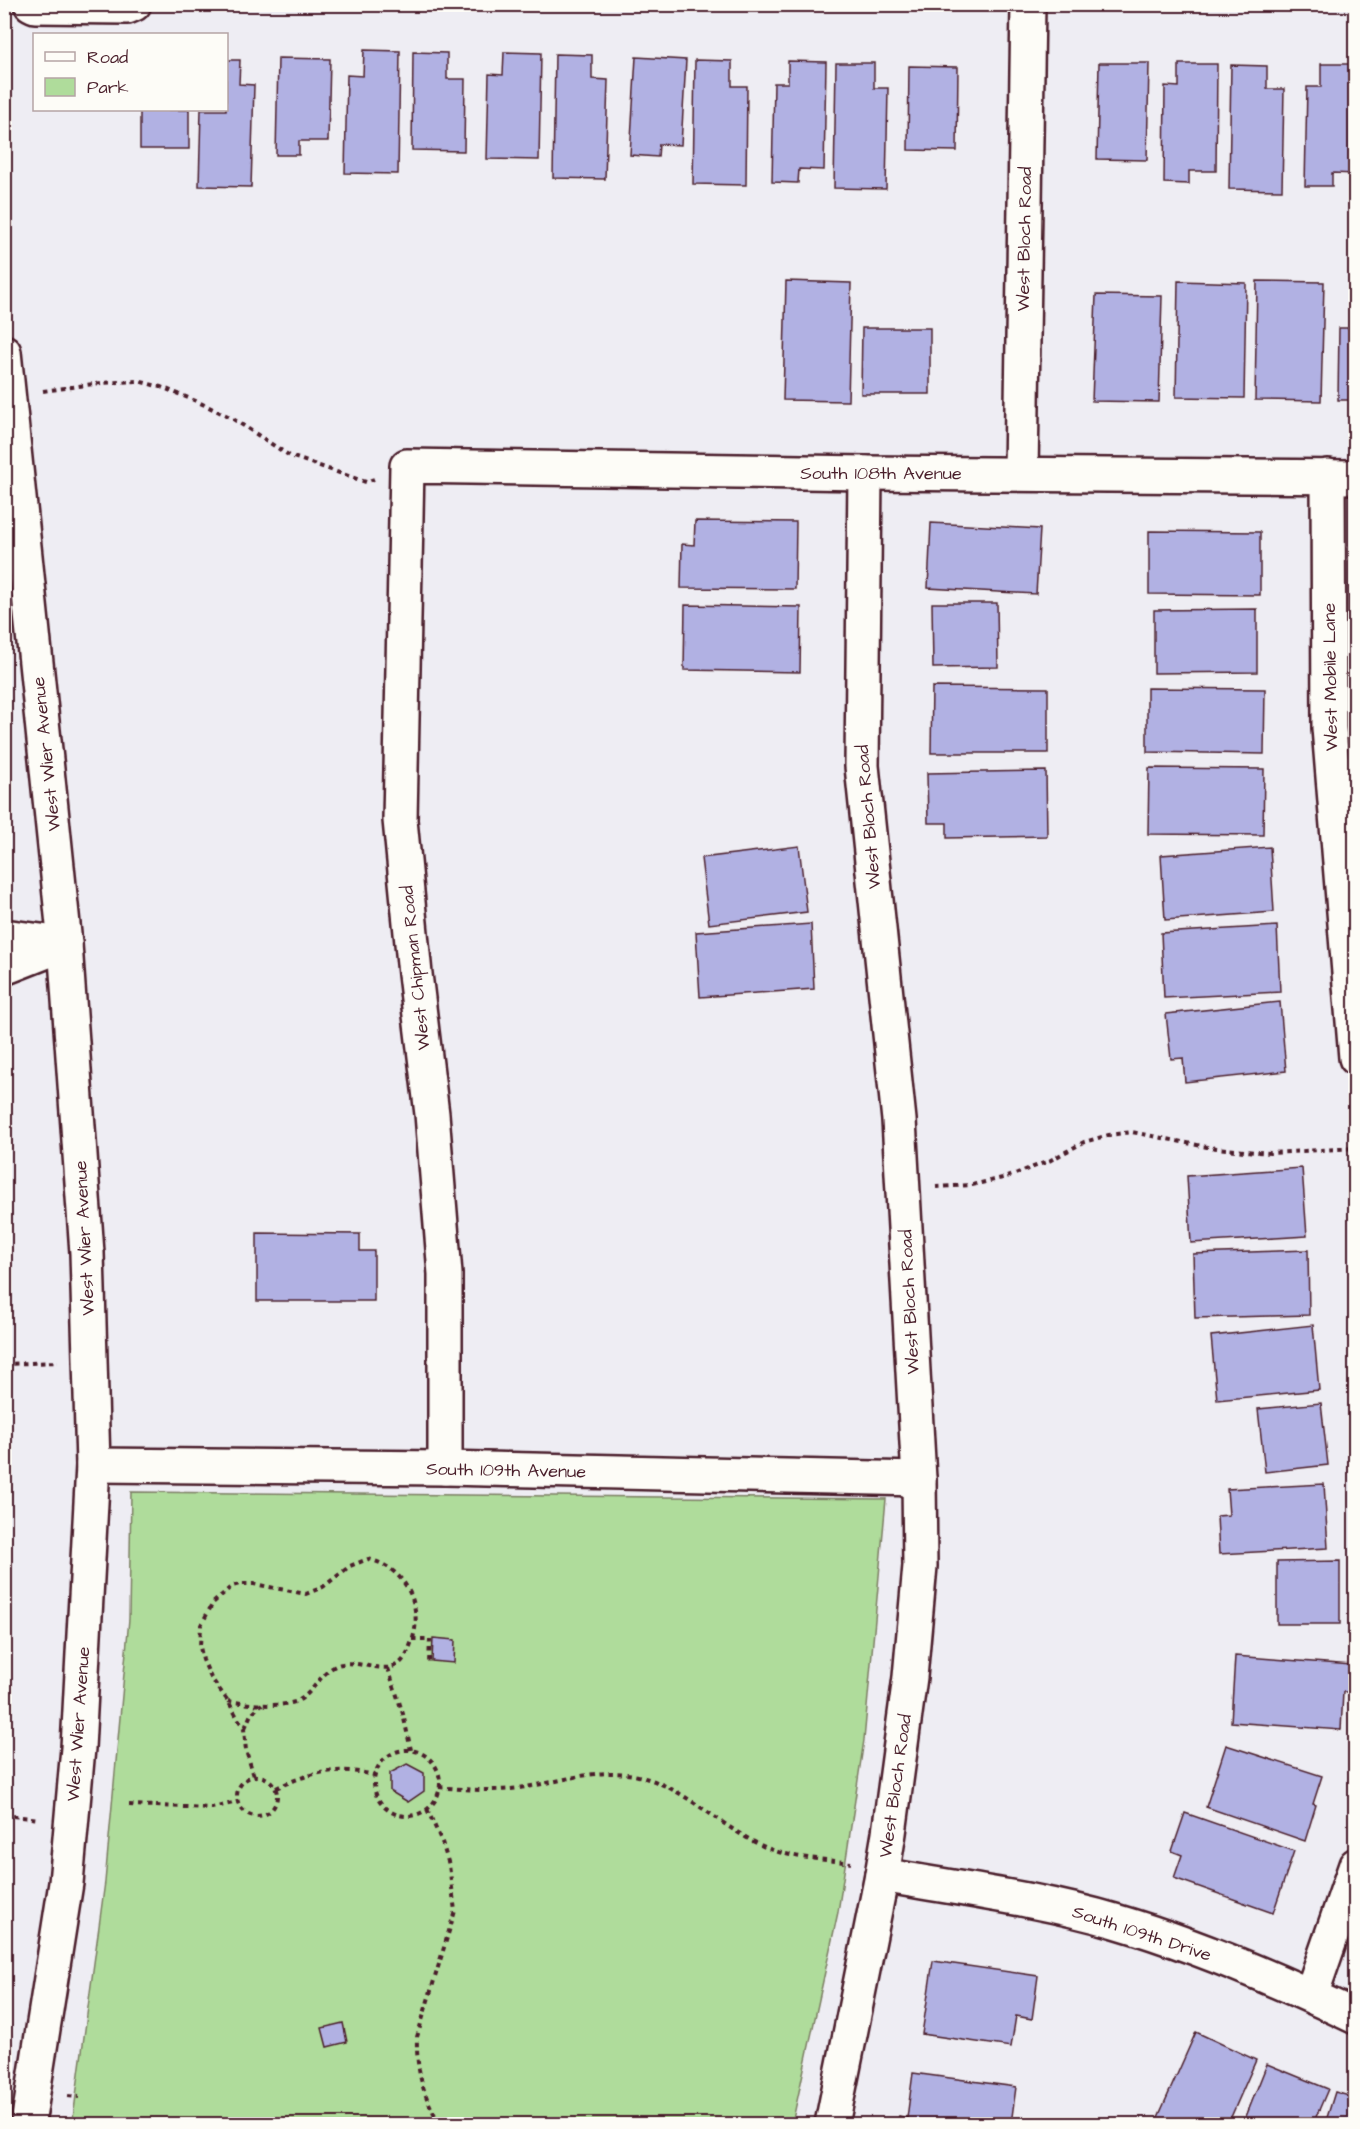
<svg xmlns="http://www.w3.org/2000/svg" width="1360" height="2129" font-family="'Architects Daughter',sans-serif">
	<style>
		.green { fill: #afdc9b; stroke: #7c7e63; stroke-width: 1.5 }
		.building { fill: #b1b1e3; stroke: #4a1f2b; stroke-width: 1.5 }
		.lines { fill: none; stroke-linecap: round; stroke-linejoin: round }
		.street-casing { stroke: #4a1f2b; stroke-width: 38 }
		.path { stroke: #4a1f2b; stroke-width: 4; stroke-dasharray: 4.5 4.5; stroke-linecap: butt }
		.street { stroke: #fdfcf7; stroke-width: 33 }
		.labels { text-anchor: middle; stroke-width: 4.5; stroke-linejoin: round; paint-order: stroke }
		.street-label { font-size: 18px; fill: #4a1f2b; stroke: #fdfcf7 }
	</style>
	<rect width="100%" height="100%" fill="#eeedf3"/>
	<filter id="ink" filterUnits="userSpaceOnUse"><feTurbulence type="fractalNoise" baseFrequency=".0167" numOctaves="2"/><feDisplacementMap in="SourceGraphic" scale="12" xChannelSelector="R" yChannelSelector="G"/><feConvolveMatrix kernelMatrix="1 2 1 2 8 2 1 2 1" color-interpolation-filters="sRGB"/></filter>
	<g filter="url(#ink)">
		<!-- green -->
		<path class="green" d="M131 1492 886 1499 864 1740 838 1912 792 2124H105L73 2118 105 1882 129 1619Z"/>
		<!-- building -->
		<g class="building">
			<path d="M364 50 400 51 398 174 345 173 347 75 363 76Z"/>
			<path d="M413 52 447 53V79H465L464 151 412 150Z"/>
			<path d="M504 52 541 53 539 160 487 159 489 74 503 75Z"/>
			<path d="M555 54 592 55V79L608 80 605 179 553 178Z"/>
			<path d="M636 57 686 60 681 145 659 144 658 157 630 155Z"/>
			<path d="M278 58 330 59 328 141H299V155H276Z"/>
			<path d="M226 60H240L239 84 254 85 251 187 199 186 201 110H226Z"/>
			<path d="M695 60 732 61V86H747L746 185 693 184Z"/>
			<path d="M788 61 826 62 824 170 799 169 798 183 772 182 774 83H788Z"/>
			<path d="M836 63H874V88H888L886 189 834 188Z"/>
			<path d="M1099 63H1149L1147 160 1097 159Z"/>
			<path d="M1179 64H1217L1216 171H1189V184L1164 183 1165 86 1179 87Z"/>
			<path d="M1321 64H1356V174L1332 173V186H1305L1307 87H1321Z"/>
			<path d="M1231 65 1267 66V89H1284L1282 190 1229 189Z"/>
			<path d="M909 66 958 67 957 151 908 150Z"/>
			<rect x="140" y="110" width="49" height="39"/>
			<path d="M786 281 851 283 848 401 783 400Z"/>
			<path d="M1178 281 1246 283 1244 398 1176 397Z"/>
			<path d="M1257 281 1324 282 1321 401 1255 400Z"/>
			<path d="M1096 295 1162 296 1159 402 1092 401Z"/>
			<path d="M862 328H930V394H861Z"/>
			<path d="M1339 328H1356V400H1338Z"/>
			<path d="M695 521 796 522 795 589 681 588 682 544 694 545Z"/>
			<path d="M931 523 1040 529 1036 594 928 588Z"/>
			<path d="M1149 531 1260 532V595L1149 594Z"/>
			<path d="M932 603H997L998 667 933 668Z"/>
			<path d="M685 605 801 607 800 672 684 670Z"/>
			<path d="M1257 609V672L1154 673V610Z"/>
			<path d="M932 687 1048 688V753H931Z"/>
			<path d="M1147 688 1265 689 1264 754 1147 752Z"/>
			<path d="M1149 768 1264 769 1263 835 1148 834Z"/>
			<path d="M1046 771 1047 836 947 838V823H928L927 773Z"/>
			<path d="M799 846 807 912 709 924 701 858Z"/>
			<path d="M1270 847 1274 912 1165 920 1161 855Z"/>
			<path d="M811 924 814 989 700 997 696 932Z"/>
			<path d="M1277 926 1280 992 1164 998 1161 933Z"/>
			<path d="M1280 1002 1286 1071 1185 1082 1183 1058 1171 1059 1166 1014Z"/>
			<path d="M1302 1168 1307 1236 1191 1243 1187 1176Z"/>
			<path d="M257 1233 360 1234V1251H374V1301H257Z"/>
			<path d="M1308 1250 1309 1315 1195 1318 1193 1254Z"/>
			<path d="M1313 1325 1319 1390 1217 1400 1211 1336Z"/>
			<path d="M1321 1403 1328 1465 1265 1472 1258 1409Z"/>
			<path d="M1324 1484 1328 1548 1219 1554 1217 1516 1229 1515 1227 1489Z"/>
			<path d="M1340 1561V1624H1277V1562Z"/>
			<path d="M433 1638 455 1640 454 1663 432 1661Z"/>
			<path d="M1235 1656 1352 1665 1351 1692H1343L1341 1730 1231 1722Z"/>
			<path d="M1226 1745 1322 1776 1313 1804 1316 1805 1305 1841 1206 1807Z"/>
			<path d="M407 1764 424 1773V1791L408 1802 390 1791V1773Z"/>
			<path d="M1185 1813 1294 1851 1273 1913 1174 1878 1182 1855 1172 1851Z"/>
			<path d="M933 1961 1038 1976 1032 2019 1016 2016 1011 2047 922 2034Z"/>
			<path d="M343 2023 347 2042 327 2047 322 2028Z"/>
			<path d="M1196 2032 1256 2060 1228 2124H1155Z"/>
			<path d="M1267 2064 1328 2089 1313 2124H1243Z"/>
			<path d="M913 2073 1016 2087 1011 2124H897L899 2116 907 2118Z"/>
			<path d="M1335 2092 1356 2098V2124H1325Z"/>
		</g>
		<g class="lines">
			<defs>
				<g id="street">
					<path d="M31 4 35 6 127 7 134 4"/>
					<path d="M4 352 65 944 87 1253 93 1465 78 1748 66 1883 28 2124"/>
					<path d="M1021 473 1028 4"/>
					<path d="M1328 476 1329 728 1356 1058"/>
					<path d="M4 936 63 944"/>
					<path d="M4 968 65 944"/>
					<path d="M93 1465 445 1468 919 1479"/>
					<path d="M445 1468V1274L432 1114 415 974 400 820 407 466 865 473 1356 477"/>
					<path d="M882 1875C960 1889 1039 1899 1115 1921 1197 1945 1278 1980 1356 2017"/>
					<path d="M1311 1995 1356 1865"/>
					<path d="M832 2124 882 1875 889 1833 910 1677 920 1566 919 1479 899 1120 862 766 865 473"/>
				</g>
			</defs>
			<!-- street casing -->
			<use href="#street" class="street-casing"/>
			<!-- path -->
			<g class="path">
				<path d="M43 391 101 383 138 381 161 387 196 401 230 417 290 456 366 482 374 479"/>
				<path d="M936 1187 972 1185 1007 1177 1049 1161 1084 1142 1109 1135 1132 1132 1207 1147 1245 1151 1270 1153 1356 1148"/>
				<path d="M4 1364 58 1362"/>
				<path d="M412 1639H430L429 1663"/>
				<path d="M388 1668 403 1714 411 1750"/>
				<path d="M228 1701C246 1704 286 1709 301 1699 316 1689 324 1667 342 1664 360 1660 386 1676 401 1662 407 1656 410 1646 413 1638 423 1604 404 1567 368 1559L350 1566 323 1587 306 1594 254 1584H240L232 1586 213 1603 201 1625 200 1647 203 1660 211 1678 228 1701 244 1729 246 1751 254 1776"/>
				<path d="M245 1728 251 1714 262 1704"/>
				<circle cx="407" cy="1783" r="33"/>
				<circle cx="257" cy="1796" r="20"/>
				<path d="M439 1787C468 1790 497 1792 526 1787 563 1781 600 1767 638 1776 688 1788 723 1831 770 1849 795 1859 825 1859 851 1863"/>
				<path d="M276 1788C311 1772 337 1766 374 1775"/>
				<path d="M129 1805 212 1808 237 1802"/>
				<path d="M427 1809 442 1842 449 1865 455 1911 417 2037C416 2070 423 2096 440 2124"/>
				<path d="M4 1815 39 1819"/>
				<path d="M68 2096 79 2097"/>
			</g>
			<!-- street -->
			<use href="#street" class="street"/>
		</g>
	</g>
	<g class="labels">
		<!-- street labels -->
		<g class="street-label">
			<text transform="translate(1024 239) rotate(-89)" y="6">West Bloch Road</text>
			<text x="881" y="479">South 108th Avenue</text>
			<text transform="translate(1330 677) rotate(-91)" y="6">West Mobile Lane</text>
			<text transform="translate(46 754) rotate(-96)" y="6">West Wier Avenue</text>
			<text transform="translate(868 817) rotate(-95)" y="6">West Bloch Road</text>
			<text transform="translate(415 968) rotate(-96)" y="6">West Chipman Road</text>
			<text transform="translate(84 1238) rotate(-93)" y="6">West Wier Avenue</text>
			<text transform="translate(909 1302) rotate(-93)" y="6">West Bloch Road</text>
			<text transform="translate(506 1470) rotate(1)" y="6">South 109th Avenue</text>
			<text transform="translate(78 1724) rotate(-86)" y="6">West Wier Avenue</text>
			<text transform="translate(895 1786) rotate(-82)" y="6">West Bloch Road</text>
			<text transform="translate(1142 1933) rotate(18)" y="6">South 109th Drive</text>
		</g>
	</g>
	<!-- margin -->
	<rect width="1360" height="2129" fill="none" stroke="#fdfcf7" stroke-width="24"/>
	<rect x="12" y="12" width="1336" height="2105" fill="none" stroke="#4a1f2b" stroke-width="2" filter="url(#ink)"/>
	<!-- legend -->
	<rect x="33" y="33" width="195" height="78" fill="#fdfcf7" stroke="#b5a4a5" stroke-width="1.5"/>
	<rect x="45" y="52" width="30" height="9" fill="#fdfcf7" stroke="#b5a4a5" stroke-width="1.5"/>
	<text x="87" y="63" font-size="18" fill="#4a1f2b">Road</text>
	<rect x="45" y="78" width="30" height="18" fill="#afdc9b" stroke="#b5a4a5" stroke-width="1.5"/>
	<text x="87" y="93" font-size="18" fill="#4a1f2b">Park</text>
</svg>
